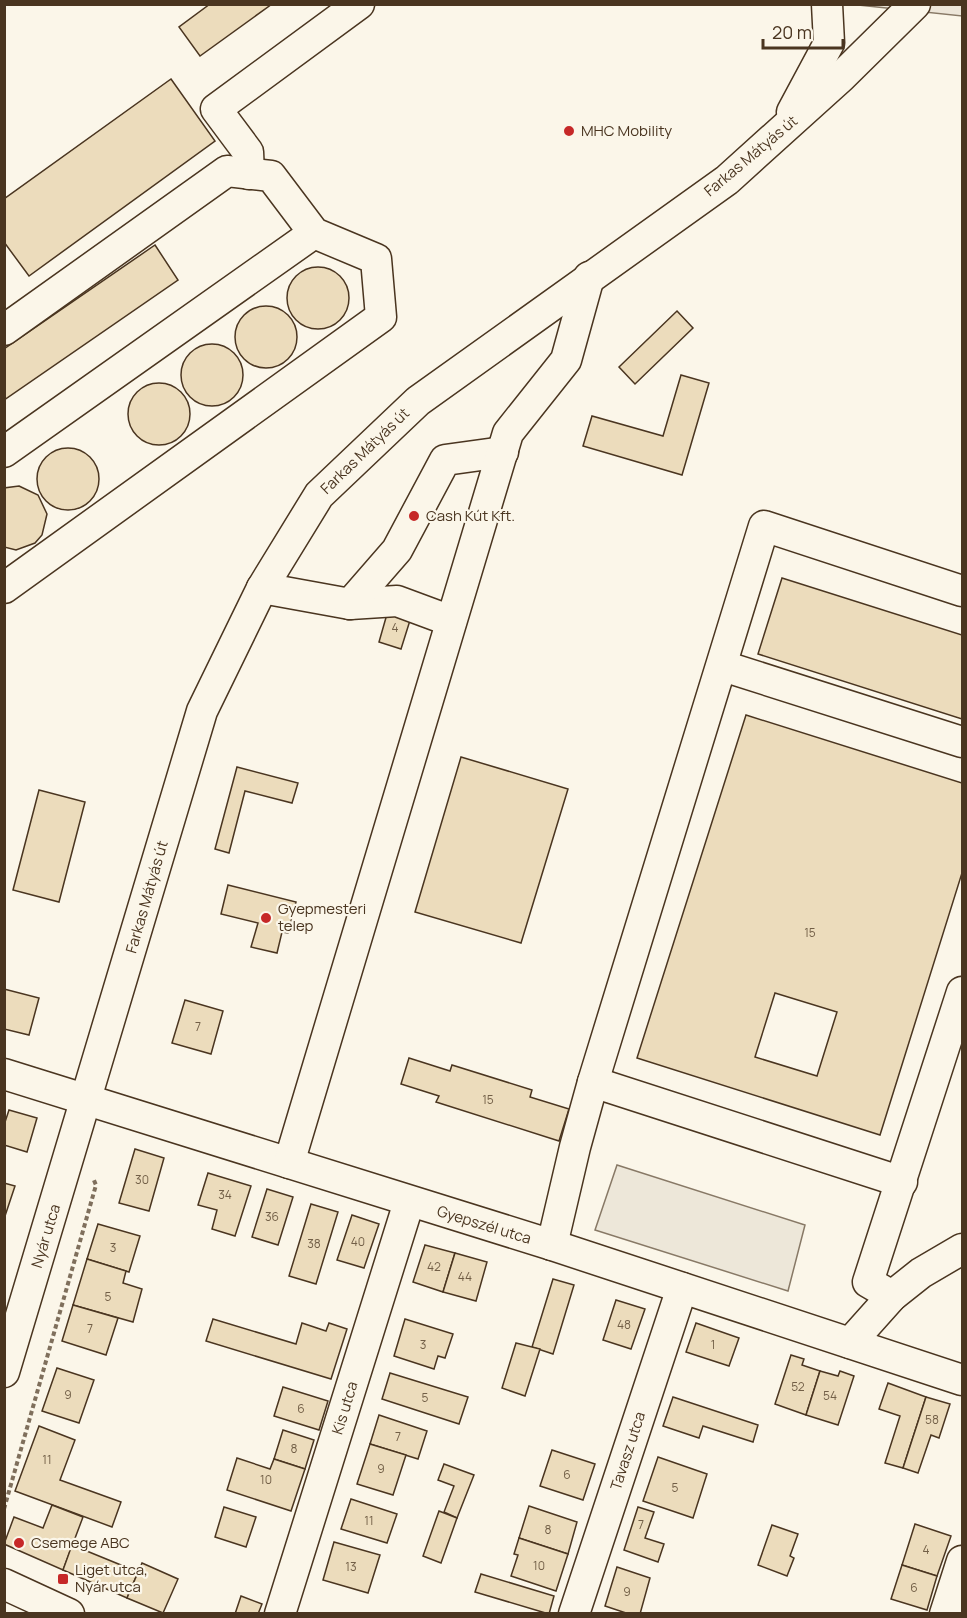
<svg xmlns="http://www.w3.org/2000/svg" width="967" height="1618" font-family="Manrope,sans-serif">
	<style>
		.green { fill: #ede6d9; stroke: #887966; stroke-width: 1.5 }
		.parking { fill: #ede7d9; stroke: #887966; stroke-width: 1.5 }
		.building { fill: #ecdcbc; stroke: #4a3520; stroke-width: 1.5; fill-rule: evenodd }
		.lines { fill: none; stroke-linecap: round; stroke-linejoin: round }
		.minor-casing { stroke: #4a3520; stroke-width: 33 }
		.path { stroke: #7f6f5c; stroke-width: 4; stroke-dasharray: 4.5 3; stroke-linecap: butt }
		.minor { stroke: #fbf6e9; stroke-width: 30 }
		.poi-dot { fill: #c62828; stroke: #fbf6e9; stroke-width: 2 }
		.labels { text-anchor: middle; stroke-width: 4.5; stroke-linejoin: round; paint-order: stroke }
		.number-label { font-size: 12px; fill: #725f47 }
		.poi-label { font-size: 15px; fill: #4a3520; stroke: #fbf6e9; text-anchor: start }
		.street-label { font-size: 15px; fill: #4a3520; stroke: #fbf6e9 }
	</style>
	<rect width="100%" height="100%" fill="#fbf6e9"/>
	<!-- green -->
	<path class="green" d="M858 5H962V16Z"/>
	<!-- parking -->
	<path class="parking" d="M617 1165 805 1225 788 1291 595 1230Z"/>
	<!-- building -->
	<g class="building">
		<path d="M210 4H272L200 56 179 27Z"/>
		<path d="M171 79 215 141 29 276 4 242V199Z"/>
		<path d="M155 245 178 280 4 400V349Z"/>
		<circle cx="318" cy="298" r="31"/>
		<circle cx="266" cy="337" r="31"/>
		<path d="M677 311 693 328 635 384 619 367Z"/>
		<circle cx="212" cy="375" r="31"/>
		<path d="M681 375 709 383 682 475 583 446 592 416 663 436Z"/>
		<circle cx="159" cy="414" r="31"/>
		<circle cx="68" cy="479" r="31"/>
		<path d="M19 486 38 495 47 514 42 535 35 543 16 550 4 547V488Z"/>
		<path d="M782 578 962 635V719L758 654Z"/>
		<path d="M389 607 412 614 401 649 379 642Z"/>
		<path d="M746 715 962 783V873L880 1135 637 1058ZM775 993 837 1012 817 1076 755 1057Z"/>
		<path d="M461 757 568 789 521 943 415 912Z"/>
		<path d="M237 767 298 783 292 803 245 791 229 853 215 849Z"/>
		<path d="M39 790 85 802 59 902 13 890Z"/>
		<path d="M228 885 296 902 288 933 282 932 277 953 251 947 258 923 221 914Z"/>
		<path d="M4 989 39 998 29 1035 4 1029Z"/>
		<path d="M185 1000 223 1011 211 1054 172 1043Z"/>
		<path d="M409 1058 450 1071 452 1065 532 1090 530 1097 569 1109 559 1141 436 1102 439 1096 401 1084Z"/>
		<path d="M9 1110 37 1118 27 1152 4 1145V1125Z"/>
		<path d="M135 1149 164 1158 149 1211 119 1203Z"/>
		<path d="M208 1173 251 1186 235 1236 212 1229 217 1210 198 1205Z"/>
		<path d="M4 1183 15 1186 4 1219Z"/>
		<path d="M267 1189 293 1197 278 1245 252 1237Z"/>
		<path d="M311 1204 338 1212 316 1284 289 1276Z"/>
		<path d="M352 1215 379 1224 364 1268 337 1260Z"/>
		<path d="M98 1224 140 1236 129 1272 87 1259Z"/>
		<path d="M425 1245 455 1253 443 1292 413 1282Z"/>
		<path d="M455 1253 487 1262 476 1301 443 1292Z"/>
		<path d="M87 1259 126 1271 123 1283 142 1289 133 1322 73 1305Z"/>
		<path d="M553 1279 574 1285 553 1354 532 1347Z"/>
		<path d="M616 1300 645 1309 631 1349 603 1340Z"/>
		<path d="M73 1305 118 1318 106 1355 62 1341Z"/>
		<path d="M213 1319 296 1344 302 1323 326 1331 329 1323 347 1329 331 1379 206 1341Z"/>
		<path d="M405 1319 453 1334 445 1358 438 1356 434 1369 394 1356Z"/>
		<path d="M696 1323 739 1338 729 1366 686 1352Z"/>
		<path d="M516 1343 540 1349 525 1396 502 1388Z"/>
		<path d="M791 1355 804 1359 802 1365 820 1371 806 1415 775 1404Z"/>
		<path d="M57 1368 94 1380 79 1423 42 1411Z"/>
		<path d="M820 1371 838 1376 840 1371 854 1376 838 1425 806 1415Z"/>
		<path d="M390 1373 468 1397 459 1424 382 1399Z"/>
		<path d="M888 1383 926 1397 903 1468 885 1463 900 1416 879 1409Z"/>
		<path d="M283 1387 328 1401 319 1430 274 1416Z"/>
		<path d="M673 1397 758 1425 753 1442 703 1426 699 1438 663 1426Z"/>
		<path d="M926 1397 950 1404 939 1438 931 1435 918 1473 903 1468Z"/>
		<path d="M379 1415 427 1431 418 1459 370 1444Z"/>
		<path d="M39 1426 75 1440 60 1480 121 1502 112 1527 15 1491Z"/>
		<path d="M283 1430 314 1440 305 1469 274 1459Z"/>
		<path d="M370 1444 406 1455 393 1495 357 1484Z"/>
		<path d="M552 1450 595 1464 583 1500 540 1486Z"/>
		<path d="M658 1457 707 1474 693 1518 643 1501Z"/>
		<path d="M237 1458 270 1469 274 1459 305 1469 291 1511 227 1490Z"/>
		<path d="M444 1464 474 1475 457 1518 444 1512 454 1486 438 1480Z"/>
		<path d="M351 1499 397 1514 387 1543 341 1529Z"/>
		<path d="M52 1505 83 1517 63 1570 4 1544 14 1517 43 1528Z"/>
		<path d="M529 1506 577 1522 568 1554 519 1538Z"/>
		<path d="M224 1507 256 1517 246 1547 215 1537Z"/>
		<path d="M638 1507 654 1512 645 1538 664 1544 658 1562 624 1550Z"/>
		<path d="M439 1511 457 1518 441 1563 423 1556Z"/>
		<path d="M915 1524 951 1536 937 1576 902 1565Z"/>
		<path d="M772 1525 798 1534 790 1556 794 1558 787 1576 758 1565Z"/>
		<path d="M519 1538 568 1554 556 1591 511 1576 518 1555 514 1554Z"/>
		<path d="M334 1542 380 1555 368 1593 323 1580Z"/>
		<path d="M72 1545 138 1572 127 1598 63 1570Z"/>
		<path d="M142 1563 178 1579 163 1613 127 1598Z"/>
		<path d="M902 1565 937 1576 927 1610 891 1599Z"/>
		<path d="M617 1567 650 1578 640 1614H629L605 1606Z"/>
		<path d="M481 1574 554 1596 549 1614 475 1592Z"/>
		<path d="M241 1596 262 1604 258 1614H235Z"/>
	</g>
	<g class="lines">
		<defs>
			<g id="minor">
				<path d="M792 112 829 43 827 4"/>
				<path d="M249 174 248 152 216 109 359 4"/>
				<path d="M4 330 227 171 271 176 314 233 376 259 381 317 4 588"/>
				<path d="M4 452 314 233"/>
				<path d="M262 588 350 604 397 601 451 621"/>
				<path d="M350 604 397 550 445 460 503 452"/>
				<path d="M723 666 962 742"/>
				<path d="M4 1074 552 1245 962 1380"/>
				<path d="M593 1082 902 1182"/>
				<path d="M289 1163 508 433 566 360 589 277"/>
				<path d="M552 1245 575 1147 593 1082 764 526 962 591"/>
				<path d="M892 1296 868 1282 962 992"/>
				<path d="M850 1343 892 1296 921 1273 962 1249"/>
				<path d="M4 1372 202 711 262 588 319 495 418 401 727 180 841 77 915 4"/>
				<path d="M4 1584 69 1614"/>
				<path d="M280 1614 409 1202"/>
				<path d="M574 1614 682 1288"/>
				<path d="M945 1614 962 1561"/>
			</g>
		</defs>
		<!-- minor casing -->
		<use href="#minor" class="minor-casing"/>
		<!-- path -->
		<path class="path" d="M4 1509 96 1185 93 1178"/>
		<!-- minor -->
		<use href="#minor" class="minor"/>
	</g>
	<!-- markers -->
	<g class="poi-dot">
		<circle cx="569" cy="131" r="6"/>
		<circle cx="414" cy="516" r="6"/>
		<circle cx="266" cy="918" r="6"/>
		<circle cx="19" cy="1543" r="6"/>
		<rect x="57" y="1573" width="12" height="12" rx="3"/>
	</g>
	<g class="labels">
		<!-- number labels -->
		<g class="number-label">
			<text x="395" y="632">4</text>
			<text x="810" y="937">15</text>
			<text x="198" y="1031">7</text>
			<text x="488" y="1104">15</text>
			<text x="142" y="1184">30</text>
			<text x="225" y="1199">34</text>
			<text x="272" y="1221">36</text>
			<text x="358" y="1246">40</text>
			<text x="314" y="1248">38</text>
			<text x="113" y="1252">3</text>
			<text x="434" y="1271">42</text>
			<text x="465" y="1281">44</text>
			<text x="108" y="1301">5</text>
			<text x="624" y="1329">48</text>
			<text x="90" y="1333">7</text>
			<text x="423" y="1349">3</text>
			<text x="713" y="1349">1</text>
			<text x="798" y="1391">52</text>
			<text x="68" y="1399">9</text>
			<text x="830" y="1400">54</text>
			<text x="425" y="1402">5</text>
			<text x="301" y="1413">6</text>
			<text x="932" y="1424">58</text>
			<text x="398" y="1441">7</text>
			<text x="294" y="1453">8</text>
			<text x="47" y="1464">11</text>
			<text x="381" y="1473">9</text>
			<text x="567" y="1479">6</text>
			<text x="266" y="1484">10</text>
			<text x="675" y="1492">5</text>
			<text x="369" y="1525">11</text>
			<text x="641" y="1529">7</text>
			<text x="548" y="1534">8</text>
			<text x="926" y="1554">4</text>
			<text x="539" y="1570">10</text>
			<text x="351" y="1571">13</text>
			<text x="914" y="1592">6</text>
			<text x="627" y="1596">9</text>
		</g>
		<!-- poi labels -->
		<g class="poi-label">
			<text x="581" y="136">MHC Mobility</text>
			<text x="426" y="521">Cash Kút Kft.</text>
			<text x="278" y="914">Gyepmesteri<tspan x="278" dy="17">telep</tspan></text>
			<text x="31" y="1548">Csemege ABC</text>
			<text x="75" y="1575">Liget utca,<tspan x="75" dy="17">Nyár utca</tspan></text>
		</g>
		<!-- street labels -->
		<g class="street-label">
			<text transform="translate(751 156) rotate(-40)" y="5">Farkas Mátyás út</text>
			<text transform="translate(365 451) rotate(-44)" y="5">Farkas Mátyás út</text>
			<text transform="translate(147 897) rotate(-74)" y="5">Farkas Mátyás út</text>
			<text transform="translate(484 1225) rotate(17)" y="5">Gyepszél utca</text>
			<text transform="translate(46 1236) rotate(-73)" y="5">Nyár utca</text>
			<text transform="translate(345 1408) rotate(-73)" y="5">Kis utca</text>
			<text transform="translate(628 1451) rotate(-72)" y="5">Tavasz utca</text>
		</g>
	</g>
	<!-- border -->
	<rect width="967" height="1618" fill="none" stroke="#4a3520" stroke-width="12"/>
	<!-- scale -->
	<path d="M763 39v9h80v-9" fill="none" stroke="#4a3520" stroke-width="3"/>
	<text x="772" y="39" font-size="18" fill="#4a3520" stroke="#fbf6e9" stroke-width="4.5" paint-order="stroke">20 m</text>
</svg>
